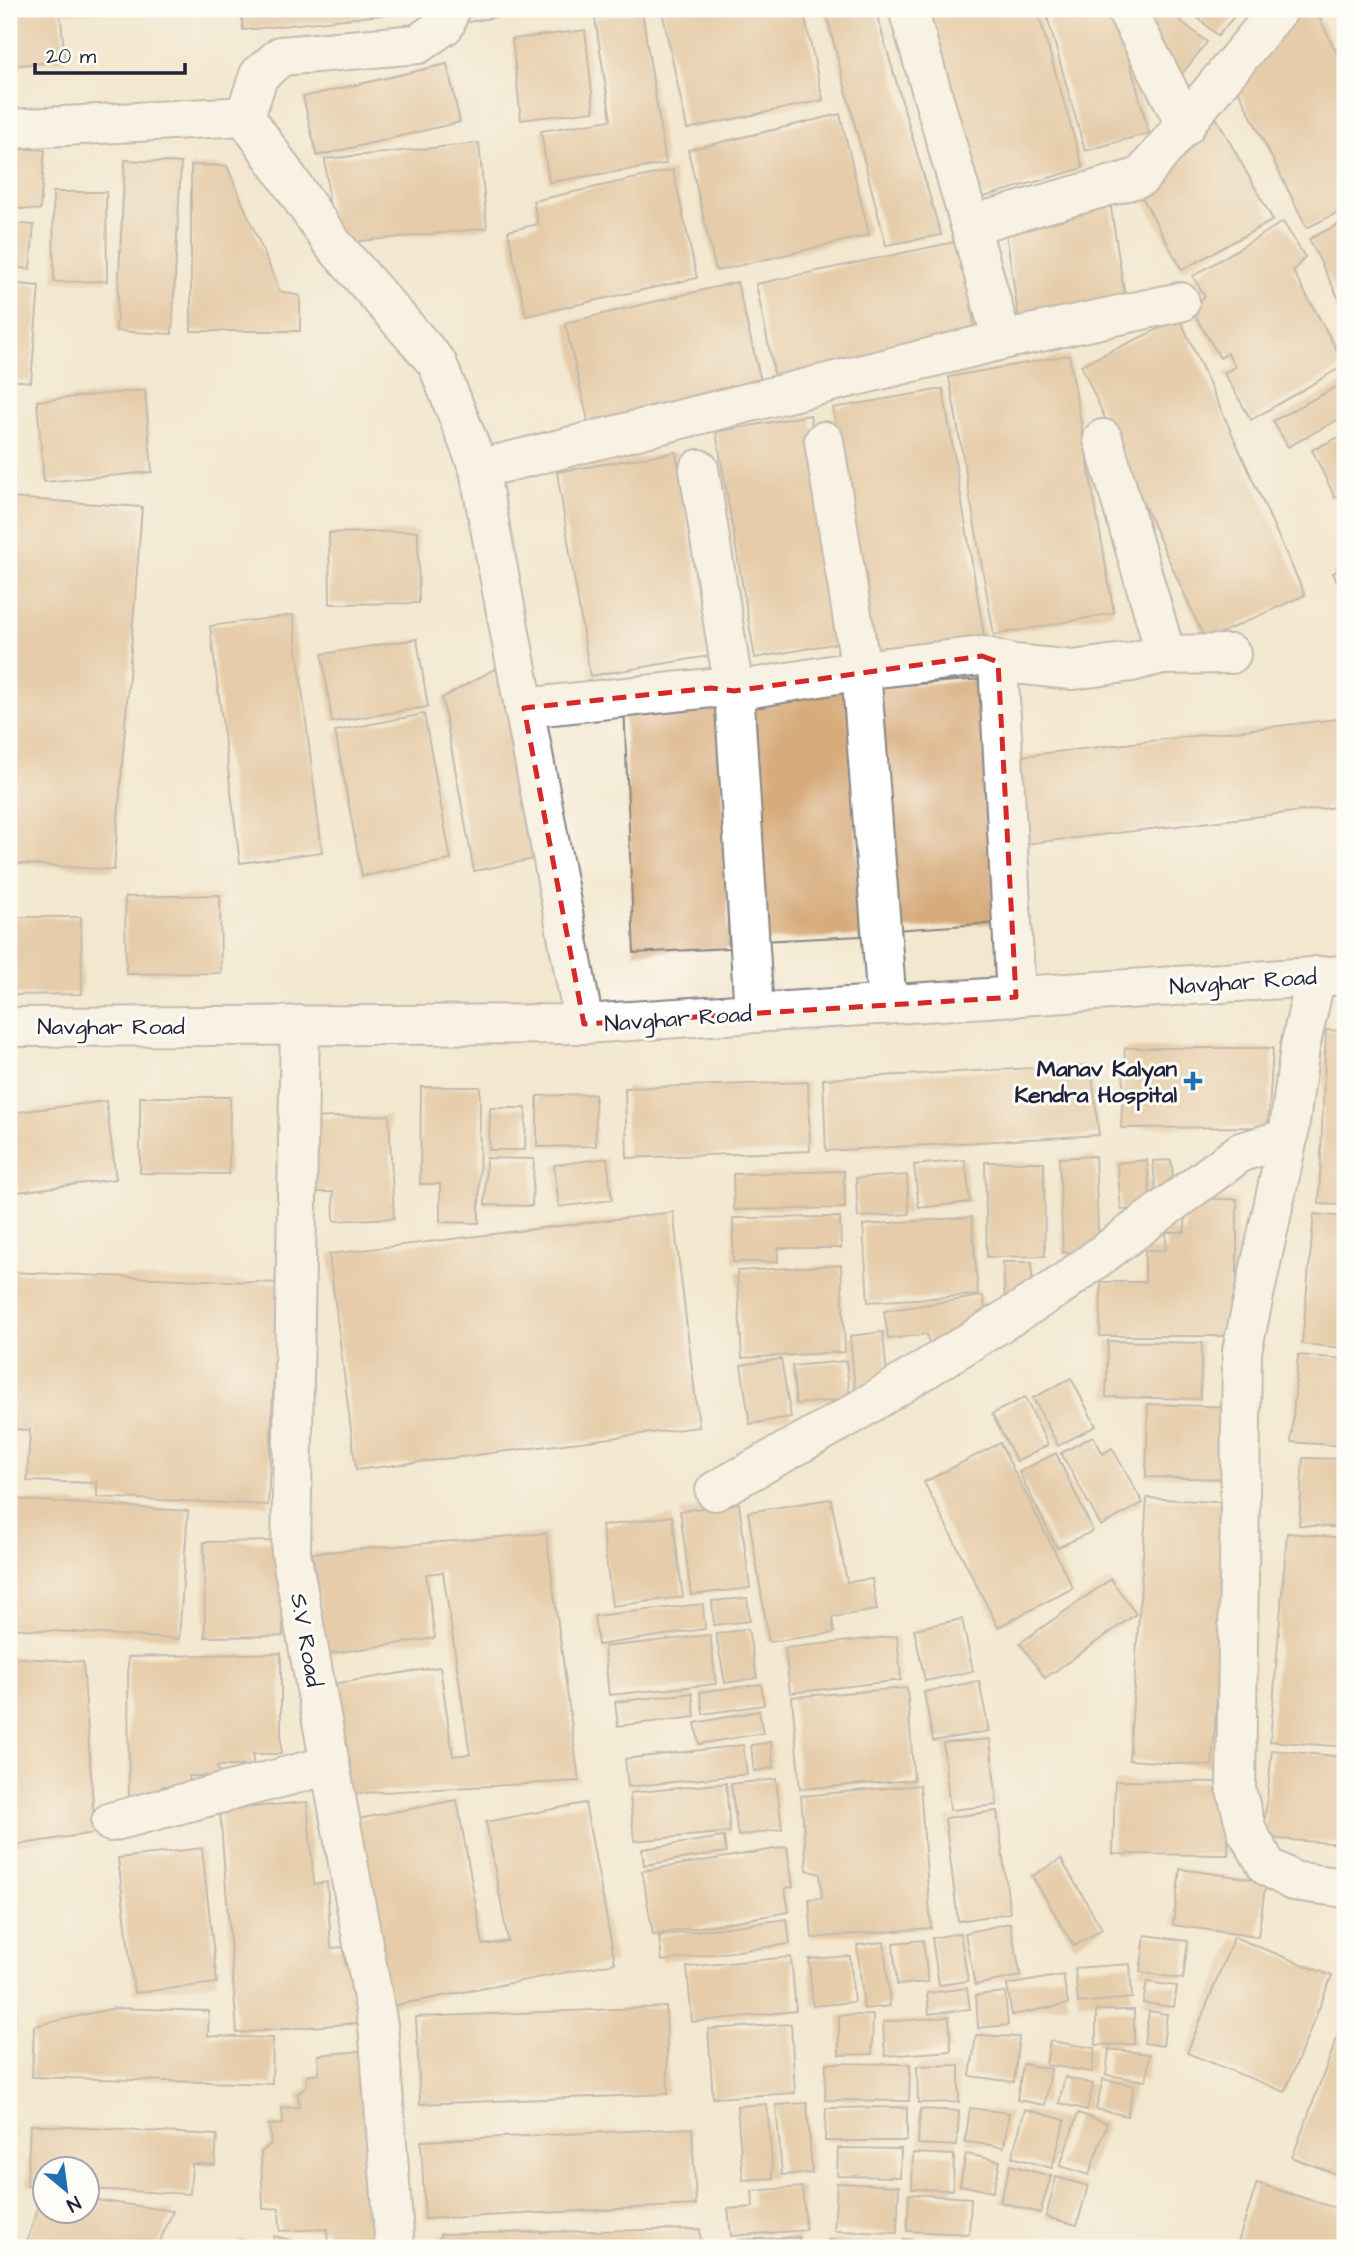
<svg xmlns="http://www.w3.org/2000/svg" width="1354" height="2257" font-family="'Architects Daughter',sans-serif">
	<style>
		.building { fill: #d7ac7c }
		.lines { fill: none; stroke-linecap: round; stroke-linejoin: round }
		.street-casing { stroke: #8a8585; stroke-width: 42 }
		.secondary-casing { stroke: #8a8585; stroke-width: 42 }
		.street { stroke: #fff; stroke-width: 38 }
		.secondary { stroke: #fff; stroke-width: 38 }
		.marked { fill: none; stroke: #d62828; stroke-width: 5; stroke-dasharray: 14 9; stroke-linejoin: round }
		.poi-dot { fill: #1f6fb2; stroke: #fdfcf7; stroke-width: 2.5 }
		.labels { text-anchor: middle; stroke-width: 6; stroke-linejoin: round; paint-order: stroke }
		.street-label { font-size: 23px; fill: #22223b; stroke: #fdfcf7 }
		.poi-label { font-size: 23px; font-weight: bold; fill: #22223b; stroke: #fdfcf7; text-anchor: end }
	</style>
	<rect width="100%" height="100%" fill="#fdfcf7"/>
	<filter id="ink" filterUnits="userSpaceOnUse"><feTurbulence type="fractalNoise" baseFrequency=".0143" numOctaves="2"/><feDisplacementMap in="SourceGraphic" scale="14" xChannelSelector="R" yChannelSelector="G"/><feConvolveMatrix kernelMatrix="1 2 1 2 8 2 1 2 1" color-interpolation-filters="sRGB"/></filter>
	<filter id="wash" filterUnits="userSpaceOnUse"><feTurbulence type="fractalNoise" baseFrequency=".00686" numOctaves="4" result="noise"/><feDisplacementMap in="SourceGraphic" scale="28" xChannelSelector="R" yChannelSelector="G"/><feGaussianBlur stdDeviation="1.57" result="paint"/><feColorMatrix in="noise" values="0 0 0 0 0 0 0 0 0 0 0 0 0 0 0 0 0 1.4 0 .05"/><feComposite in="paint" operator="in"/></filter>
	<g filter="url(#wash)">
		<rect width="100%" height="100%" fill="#f3e8cf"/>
		<g id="blocks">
			<!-- building -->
			<g class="building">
				<path d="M9 9H60L65 61 9 66Z"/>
				<path d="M65 9H171V11L65 13Z"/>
				<path d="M241 9H418V11L243 30Z"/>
				<path d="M466 9H532V10L468 22Z"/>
				<path d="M671 9H803L823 100 687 129 662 11Z"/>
				<path d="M825 9H875L941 235 886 245Z"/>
				<path d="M917 9H1037L1083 168 973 200Z"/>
				<path d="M1045 9H1107L1109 16 1117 14 1149 133 1085 151Z"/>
				<path d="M1132 9H1166L1207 42 1182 74 1150 47Z"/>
				<path d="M1188 9H1240L1218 36Z"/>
				<path d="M1289 9H1315L1345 70V209L1307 228 1233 80Z"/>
				<path d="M642 11 666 164 549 182 541 131 611 120 595 18Z"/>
				<path d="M585 30 594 111 521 120 512 39Z"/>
				<path d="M447 64 460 122 317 156 303 97Z"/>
				<path d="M1212 110 1273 220 1182 270 1138 190Z"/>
				<path d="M840 114 869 235 716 271 688 150Z"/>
				<path d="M479 143 487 228 333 244 325 159Z"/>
				<path d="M9 148 45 150 40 210 9 208Z"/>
				<path d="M125 160 181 163 172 334 116 331Z"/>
				<path d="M191 165 227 166 280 291 300 296V331H191Z"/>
				<path d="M673 170 697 278 526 316 508 231 538 224 533 201Z"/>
				<path d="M53 192H106L107 281 54 282Z"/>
				<path d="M1110 201 1127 311 1020 328 1004 218Z"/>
				<path d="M1345 221V303L1342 305 1309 239Z"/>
				<path d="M1283 222 1305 257 1293 271 1345 365 1251 420 1224 373 1235 367 1228 353 1220 358 1190 307 1205 297 1193 276Z"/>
				<path d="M9 223 34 225 30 269 9 267Z"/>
				<path d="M964 240 975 336 777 387 756 284Z"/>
				<path d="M737 282 763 390 590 429 565 323Z"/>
				<path d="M9 283 39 286 31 382 9 380Z"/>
				<path d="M1180 319 1305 595 1205 640 1081 365Z"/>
				<path d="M1069 355 1114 613 994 635 949 377Z"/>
				<path d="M1345 382V416L1288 447 1273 421Z"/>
				<path d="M943 389 985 641 875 659 833 408Z"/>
				<path d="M145 390 152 472 44 482 37 401Z"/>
				<rect x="9" y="404" width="5" height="81"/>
				<path d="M810 415 849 641 755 658 716 432Z"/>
				<path d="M1345 434V493L1335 498 1312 450Z"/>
				<path d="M676 452 709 656 590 676 557 472Z"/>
				<path d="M9 498 142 507 114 870 9 863Z"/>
				<path d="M418 531 419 603 330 604 329 533Z"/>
				<path d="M1345 567V599L1333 573Z"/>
				<path d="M293 615 322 852 240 863 210 626Z"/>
				<path d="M417 639 428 707 332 722 322 654Z"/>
				<path d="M502 665 539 858 474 871 442 698Z"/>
				<path d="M982 679 997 923 894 930 879 687Z"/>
				<path d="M850 690 861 936 762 941 750 694Z"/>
				<path d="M720 699 729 948 634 953 624 703Z"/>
				<path d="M424 714 451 860 362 876 335 731Z"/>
				<path d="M1345 718V806L1024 844 1014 757Z"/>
				<path d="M220 895 221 973 126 974 125 897Z"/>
				<path d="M9 917H81L82 994 9 995Z"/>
				<path d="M1326 1030 1345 1031V1205L1319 1204Z"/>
				<path d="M1125 1048H1273L1268 1127 1121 1128Z"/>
				<path d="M1091 1065 1099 1135 826 1151 823 1079Z"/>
				<path d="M808 1082 810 1151 627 1158 625 1088Z"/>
				<path d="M421 1087H480L479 1223 440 1222V1184H420Z"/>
				<path d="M595 1094 596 1146 537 1147V1096Z"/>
				<path d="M140 1097H230L229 1174 140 1173Z"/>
				<path d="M106 1101 116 1179 17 1192 9 1113Z"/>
				<path d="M490 1108H526L525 1150H489Z"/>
				<path d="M389 1115 394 1218 334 1221 333 1192H315L312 1118Z"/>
				<path d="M1095 1156 1099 1251 1063 1253 1059 1158Z"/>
				<path d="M486 1158 534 1159 532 1206 485 1205Z"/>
				<path d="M607 1158 612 1200 559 1207 554 1165Z"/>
				<path d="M965 1160 970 1202 919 1208 914 1165Z"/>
				<path d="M1147 1160 1151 1207 1121 1210 1117 1163Z"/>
				<path d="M1171 1160 1175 1190 1156 1193 1153 1161Z"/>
				<path d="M985 1162H1044L1045 1256 987 1257Z"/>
				<path d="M844 1171 845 1208 734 1210 733 1174Z"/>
				<path d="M907 1175 909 1214 858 1217 856 1178Z"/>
				<path d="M1185 1199H1237V1336H1100L1101 1282H1145V1250H1166V1232H1185Z"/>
				<path d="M673 1212 699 1427 356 1470 329 1254Z"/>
				<path d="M1314 1214 1345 1217V1348L1302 1344Z"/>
				<path d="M840 1217 841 1248H778V1262H733V1218Z"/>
				<path d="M972 1217 978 1295 868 1302 863 1225Z"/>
				<path d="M1003 1262H1032V1302L1005 1303Z"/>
				<path d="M841 1265 845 1352 742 1358 737 1271Z"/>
				<path d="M9 1272 278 1283 268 1505 97 1497V1483L27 1481 30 1430 9 1429Z"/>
				<path d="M983 1296 988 1326 929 1346 927 1334 888 1339 884 1311Z"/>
				<path d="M883 1332 888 1387 855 1390 850 1336Z"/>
				<path d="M1108 1341 1202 1343 1200 1399 1106 1397Z"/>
				<path d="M1298 1355 1345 1359V1446L1291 1442Z"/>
				<path d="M781 1359 791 1417 750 1424 741 1365Z"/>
				<path d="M846 1361 850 1399 796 1404 792 1366Z"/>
				<path d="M1071 1378 1096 1426 1058 1446 1033 1398Z"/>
				<path d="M1025 1397 1048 1445 1017 1462 992 1414Z"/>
				<path d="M1148 1404 1233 1407 1230 1479 1146 1477Z"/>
				<path d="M1093 1436 1103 1454 1112 1448 1143 1503 1101 1526 1061 1453Z"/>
				<path d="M1000 1443 1073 1588 998 1627 924 1482Z"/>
				<path d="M1056 1453 1093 1531 1057 1548 1019 1472Z"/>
				<path d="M1303 1458 1345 1459V1528L1299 1525Z"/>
				<path d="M1147 1498 1231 1503 1212 1766 1129 1760Z"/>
				<path d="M9 1499 188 1511 179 1639 9 1628Z"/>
				<path d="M831 1499 847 1582 872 1579 877 1610 832 1617 834 1633 769 1642 748 1512Z"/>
				<path d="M739 1503 750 1588 691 1595 680 1511Z"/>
				<path d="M672 1516 683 1597 612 1606 602 1526Z"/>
				<path d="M546 1533 579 1781 346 1794 332 1684 440 1667 453 1756 470 1754 443 1572 426 1574 435 1638 327 1654 313 1553Z"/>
				<path d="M1287 1533 1345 1538V1747L1270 1741Z"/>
				<path d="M281 1541 283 1636 205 1637 204 1542Z"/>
				<path d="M1111 1579 1136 1614 1045 1678 1020 1643Z"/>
				<path d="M747 1598 750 1621 714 1625 712 1601Z"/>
				<path d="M703 1604 705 1629 598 1645 594 1616Z"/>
				<path d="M962 1619 973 1671 925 1681 914 1629Z"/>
				<path d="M748 1629 757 1678 725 1683 716 1634Z"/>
				<path d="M710 1635 716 1684 609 1695 604 1647Z"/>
				<path d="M897 1636 901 1680 790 1693 785 1648Z"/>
				<path d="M281 1653V1754H253V1766H217L221 1776H189L190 1785 162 1786 163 1801 129 1802 128 1657Z"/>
				<path d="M9 1657 83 1662 95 1833 9 1846Z"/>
				<path d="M979 1681 989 1731 933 1741 924 1692Z"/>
				<path d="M761 1684 764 1705 703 1714 700 1692Z"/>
				<path d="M907 1688 914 1780 800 1789 792 1697Z"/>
				<path d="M692 1693 695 1717 618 1726 615 1702Z"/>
				<path d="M759 1711 763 1733 699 1744 695 1723Z"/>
				<path d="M990 1739 997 1805 950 1810 943 1743Z"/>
				<path d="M771 1742 773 1768 754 1771 751 1745Z"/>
				<path d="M743 1745 747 1774 628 1787 625 1759Z"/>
				<path d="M1272 1750 1345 1757V1844L1263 1838Z"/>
				<path d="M776 1779 782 1829 738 1836 731 1784Z"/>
				<path d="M1115 1781 1229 1782 1228 1855 1113 1854Z"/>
				<path d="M726 1783 730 1832 634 1841 630 1793Z"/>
				<path d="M920 1785 931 1928 812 1938 809 1899 822 1898 820 1874 807 1870 801 1796Z"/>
				<path d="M457 1800 483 1945 508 1941 486 1822 585 1803 615 1963 386 2007 352 1820Z"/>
				<path d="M307 1802 314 1884 327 1882 331 1948 344 1947 345 1966H352L357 2023 237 2033 220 1810Z"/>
				<path d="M997 1811 1010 1913 958 1921 945 1818Z"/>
				<path d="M724 1837 726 1852 644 1865 642 1849Z"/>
				<path d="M787 1847 793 1887 785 1888 789 1912 653 1935 642 1871Z"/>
				<path d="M202 1848 217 1983 134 1993 118 1858Z"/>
				<path d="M1061 1859 1102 1929 1074 1946 1032 1876Z"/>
				<path d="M1180 1869 1266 1881 1258 1937 1173 1925Z"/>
				<path d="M787 1919 790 1944 662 1961 659 1936Z"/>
				<path d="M1010 1923 1021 1976 975 1985 965 1933Z"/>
				<path d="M960 1933 968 1981 939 1985 932 1938Z"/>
				<path d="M1145 1935 1188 1941 1183 1979 1140 1972Z"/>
				<path d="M1234 1937 1332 1976 1285 2092 1187 2053Z"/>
				<path d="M923 1940 928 1982 897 1985 893 1943Z"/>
				<path d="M884 1942 890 2006 864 2009 857 1945Z"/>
				<path d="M850 1956 854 2002 813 2006 809 1959Z"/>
				<path d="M791 1957 796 2011 692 2022 687 1967Z"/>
				<path d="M1130 1964 1132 1998 1078 2003 1075 1968Z"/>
				<path d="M1063 1975 1068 2004 1012 2015 1007 1985Z"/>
				<path d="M1147 1982 1177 1986 1174 2007 1143 2003Z"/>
				<path d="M967 1988 970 2009 929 2014 927 1993Z"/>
				<path d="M9 1991 16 2009 12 2047 9 2049Z"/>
				<path d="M1005 1992 1008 2025 978 2028 976 1995Z"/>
				<path d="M666 2007 668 2094 420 2104 416 2017Z"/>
				<path d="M115 2008 209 2011 208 2036 273 2038 272 2084 32 2077 34 2026Z"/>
				<path d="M1096 2010H1134V2044L1096 2045Z"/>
				<path d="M1149 2011 1167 2014 1163 2046 1144 2043Z"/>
				<path d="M839 2015H873L872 2054 839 2055Z"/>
				<path d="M949 2017 951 2051 885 2056 883 2022Z"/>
				<path d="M1345 2017V2177L1292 2158Z"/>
				<path d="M791 2024 795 2093 713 2098 708 2029Z"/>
				<path d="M976 2035 1019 2037 1014 2082 970 2076Z"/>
				<path d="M1050 2041 1095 2048 1092 2072 1046 2065Z"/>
				<path d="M1109 2049 1150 2054 1146 2081 1106 2075Z"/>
				<path d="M373 2050 390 2248H328L327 2229 280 2231 279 2208 263 2209 261 2152 271 2144 269 2125 283 2124 282 2108 299 2107 298 2093 307 2087V2076L319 2074 318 2055Z"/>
				<path d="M826 2063 910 2064 909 2101 825 2100Z"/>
				<path d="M1023 2064 1051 2069 1045 2105 1017 2100Z"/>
				<path d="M959 2065V2102L918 2103 917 2066Z"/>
				<path d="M1065 2077 1093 2084 1087 2110 1059 2103Z"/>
				<path d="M1103 2079 1134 2086 1127 2116 1096 2109Z"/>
				<path d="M807 2103 812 2173 782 2175 776 2105Z"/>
				<path d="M767 2104 773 2178 743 2180 737 2106Z"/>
				<path d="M907 2107V2141H825L826 2108Z"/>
				<path d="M970 2108 1009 2113 1004 2147 965 2142Z"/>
				<path d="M920 2109 959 2111 957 2146 918 2144Z"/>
				<path d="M1025 2109 1065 2120 1052 2168 1012 2157Z"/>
				<path d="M1078 2113 1107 2123 1089 2175 1060 2166Z"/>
				<path d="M30 2125 217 2135 215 2165 192 2164 190 2194 88 2189V2170H46V2187L27 2186Z"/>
				<path d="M692 2128 696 2205 425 2219 421 2141Z"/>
				<path d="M838 2148 901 2149 900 2177 837 2176Z"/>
				<path d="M913 2153 954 2155 953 2190 912 2189Z"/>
				<path d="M966 2154 1000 2161 993 2192 960 2185Z"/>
				<path d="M1010 2165 1051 2176 1040 2213 1000 2202Z"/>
				<path d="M1056 2177 1088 2186 1077 2225 1046 2217Z"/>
				<path d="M837 2183 899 2186 897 2233 834 2231Z"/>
				<path d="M1257 2183 1345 2211V2248H1236Z"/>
				<path d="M802 2187 806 2230 731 2236 728 2209 753 2207 752 2191Z"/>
				<path d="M43 2193 46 2194V2212H88V2199L173 2211 157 2248H25Z"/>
				<path d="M909 2194 971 2198 969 2234 907 2231Z"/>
				<path d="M700 2229 701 2248H440V2234Z"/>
				<path d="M274 2236 298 2242 296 2248H238L240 2240 272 2247Z"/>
				<path d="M799 2237V2248H739L738 2240Z"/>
				<path d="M904 2239 944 2243 943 2248H903Z"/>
				<path d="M828 2240 893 2243 892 2248H828Z"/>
			</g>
		</g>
	</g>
	<g filter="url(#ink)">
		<use href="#blocks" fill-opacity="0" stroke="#8a8585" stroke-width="2"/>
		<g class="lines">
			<defs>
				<g id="street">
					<path d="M908 9 970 225"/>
					<path d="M1126 9 1186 125"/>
					<path d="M245 116 259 75 281 56 418 44 445 25 450 9"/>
					<path d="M9 129 245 116 333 244 437 363 479 469 584 1024"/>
					<path d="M1002 340 970 225 1141 177 1279 9"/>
					<path d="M1103 439 1166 655"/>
					<path d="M824 441 861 670 887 1005"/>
					<path d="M479 469 1002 340 1180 302"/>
					<path d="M699 469 734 691 754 1013"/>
					<path d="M998 662 1016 997"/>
					<path d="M524 708 711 688 734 691 861 670 982 656 1014 664 1073 670 1132 662 1158 655 1231 654"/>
					<path d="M300 1025 291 1553 378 2025 395 2248"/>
					<path d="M1288 1138 1242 1351 1236 1790 1247 1831 1267 1866 1293 1881 1345 1888"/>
					<path d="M715 1491 848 1417 1057 1288 1241 1152 1288 1138 1300 1047 1316 976"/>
					<path d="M111 1822 330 1765"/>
				</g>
				<path id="secondary" d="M9 1027 584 1024 1345 975"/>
			</defs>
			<!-- street casing -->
			<use href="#street" class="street-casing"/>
			<!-- secondary casing -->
			<use href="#secondary" class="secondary-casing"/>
			<!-- street -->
			<use href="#street" class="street"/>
			<!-- secondary -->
			<use href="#secondary" class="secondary"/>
		</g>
	</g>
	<!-- marked area -->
	<path d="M0 0H1354V2257H0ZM982 656 998 662 1016 997 584 1024 524 708 711 688 734 691Z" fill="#f3e8cf" fill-opacity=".55" fill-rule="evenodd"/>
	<path class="marked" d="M982 656 998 662 1016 997 584 1024 524 708 711 688 734 691Z"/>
	<!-- markers -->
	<path class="poi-dot" d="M1189.5 1070.5h7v7h7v7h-7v7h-7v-7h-7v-7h7z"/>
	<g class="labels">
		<!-- street labels -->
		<g class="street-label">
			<text transform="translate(1243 981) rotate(-4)" y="8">Navghar Road</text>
			<text transform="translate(678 1018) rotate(-4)" y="8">Navghar Road</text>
			<text x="111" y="1034">Navghar Road</text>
			<text transform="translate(307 1640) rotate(80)" y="8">S.V Road</text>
		</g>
		<!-- poi labels -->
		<g class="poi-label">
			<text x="1177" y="1076">Manav Kalyan<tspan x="1177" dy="26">Kendra Hospital</tspan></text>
		</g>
	</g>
	<!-- margin -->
	<rect width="1354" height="2257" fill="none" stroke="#fdfcf7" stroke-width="35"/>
	<!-- north arrow -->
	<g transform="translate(66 2190) rotate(151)"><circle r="33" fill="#fdfcf7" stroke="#a5a5ac" stroke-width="2"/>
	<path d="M0-5L12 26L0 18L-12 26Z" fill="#1f6fb2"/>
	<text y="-10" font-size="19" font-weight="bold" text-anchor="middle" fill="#22223b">N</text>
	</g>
	<!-- scale -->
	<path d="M35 63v10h150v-10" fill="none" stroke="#22223b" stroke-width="3.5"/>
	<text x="46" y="63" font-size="21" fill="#22223b" stroke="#fdfcf7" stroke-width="5" paint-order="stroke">20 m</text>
</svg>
